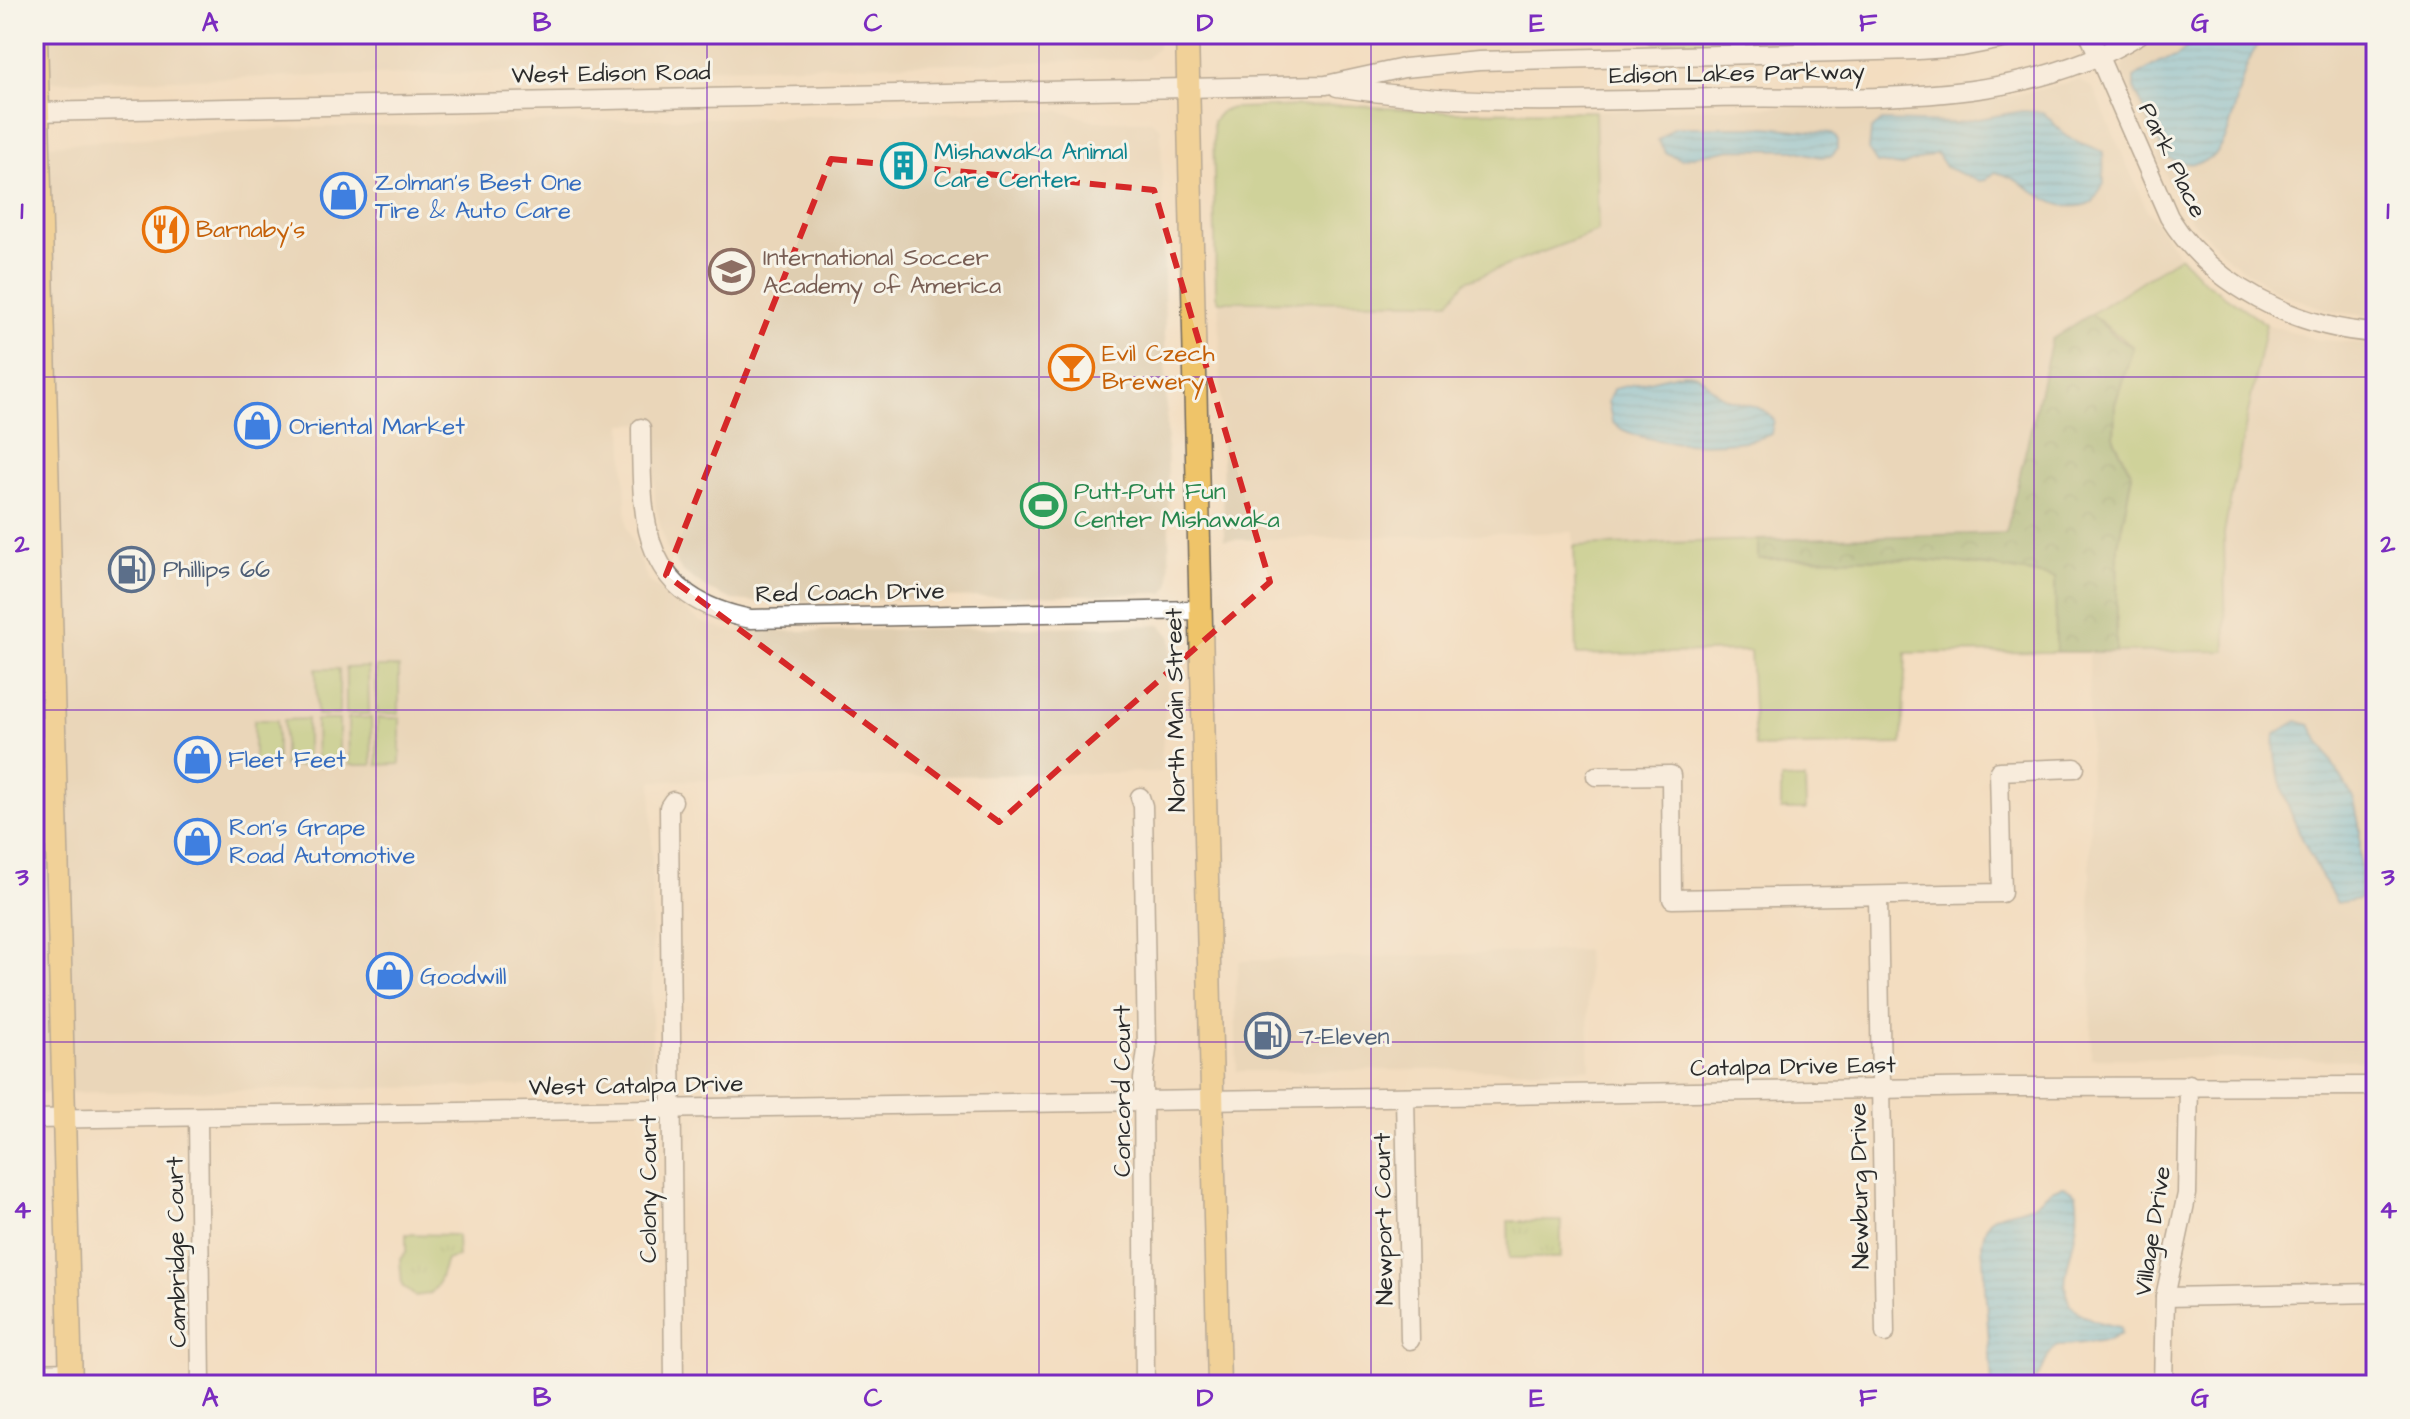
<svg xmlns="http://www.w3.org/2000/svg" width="2410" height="1419" font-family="'Architects Daughter',sans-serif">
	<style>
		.built { fill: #dfceb1 }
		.green { fill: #a4c56d; stroke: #68784c; stroke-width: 2 }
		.forest { fill: url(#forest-crowns); stroke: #576a46; stroke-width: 2 }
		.park { fill: url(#park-tufts); stroke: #68784c; stroke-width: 2 }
		.water { fill: url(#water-rules); stroke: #497688; stroke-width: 2 }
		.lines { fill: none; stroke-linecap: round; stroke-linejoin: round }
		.minor-casing { stroke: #71695f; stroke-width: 21 }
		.major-casing { stroke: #71695f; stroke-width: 25 }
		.minor { stroke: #fff; stroke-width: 18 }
		.major { stroke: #efc469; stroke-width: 22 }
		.marked { fill: none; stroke: #d62828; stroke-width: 6; stroke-dasharray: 16 10; stroke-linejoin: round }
		.grid { fill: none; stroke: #7b2cbf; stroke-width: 2; stroke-opacity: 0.55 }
		.labels { text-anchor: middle; stroke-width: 6; stroke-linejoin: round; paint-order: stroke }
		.street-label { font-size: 24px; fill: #2b2b2b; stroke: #f7f3e8 }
		.culture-label { font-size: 24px; fill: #0d838f; stroke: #f7f3e8; text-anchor: start }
		.shop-label { font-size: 24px; fill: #366cbe; stroke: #f7f3e8; text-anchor: start }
		.food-label { font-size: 24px; fill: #c56008; stroke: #f7f3e8; text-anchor: start }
		.education-label { font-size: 24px; fill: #785e54; stroke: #f7f3e8; text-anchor: start }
		.leisure-label { font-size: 24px; fill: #27864d; stroke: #f7f3e8; text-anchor: start }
		.service-label { font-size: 24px; fill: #4e5e75; stroke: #f7f3e8; text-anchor: start }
		.neatline { fill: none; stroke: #7b2cbf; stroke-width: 3 }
		.grid-label { font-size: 26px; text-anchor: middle; font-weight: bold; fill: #7b2cbf }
	</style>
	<defs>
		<pattern id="forest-crowns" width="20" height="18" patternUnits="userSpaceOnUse" patternTransform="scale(2)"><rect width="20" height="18" fill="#83aa60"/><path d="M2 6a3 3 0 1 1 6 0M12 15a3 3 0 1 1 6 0" fill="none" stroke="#6b8b4f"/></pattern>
		<pattern id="park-tufts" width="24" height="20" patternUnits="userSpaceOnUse" patternTransform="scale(2)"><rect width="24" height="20" fill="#a4c56d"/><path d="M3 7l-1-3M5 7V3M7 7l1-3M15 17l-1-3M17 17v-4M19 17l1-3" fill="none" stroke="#8da95f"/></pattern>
		<pattern id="water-rules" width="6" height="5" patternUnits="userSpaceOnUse" patternTransform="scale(2)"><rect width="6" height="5" fill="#67c1e5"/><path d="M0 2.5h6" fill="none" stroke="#559dba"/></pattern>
	</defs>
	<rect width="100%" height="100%" fill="#f7f3e8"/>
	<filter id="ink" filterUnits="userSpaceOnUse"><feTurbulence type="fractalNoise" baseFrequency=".0125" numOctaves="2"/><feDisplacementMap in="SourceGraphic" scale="16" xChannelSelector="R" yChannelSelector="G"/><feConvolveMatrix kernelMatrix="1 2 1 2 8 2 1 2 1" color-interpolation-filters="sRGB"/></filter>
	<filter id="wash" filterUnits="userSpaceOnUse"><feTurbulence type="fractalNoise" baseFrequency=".006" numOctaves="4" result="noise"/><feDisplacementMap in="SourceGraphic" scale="32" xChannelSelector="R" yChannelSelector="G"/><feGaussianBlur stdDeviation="1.8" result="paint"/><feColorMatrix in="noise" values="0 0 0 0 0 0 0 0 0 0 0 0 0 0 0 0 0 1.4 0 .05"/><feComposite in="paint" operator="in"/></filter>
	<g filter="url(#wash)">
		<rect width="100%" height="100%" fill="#f3ddc0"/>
		<!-- built -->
		<g class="built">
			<path d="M34 34H1158V48L1146 59 34 82Z"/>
			<path d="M1217 34H1638L1223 48Z"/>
			<path d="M2164 34H2376V317L2330 311 2276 291 2229 259 2191 220 2170 185 2121 70 2127 56Z"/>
			<path d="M2078 80 2093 88 2146 208 2180 256 2052 339 2006 533 1574 546 1573 532 1224 540 1219 301 1448 302 1466 281 1598 231 1595 111 1922 104 2004 98Z"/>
			<path d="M1013 111H1060L1095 121H1151L1161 128 1170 585 1165 593 758 602 733 600 709 590 682 571 666 547 655 506 653 423 623 424 627 527 648 580 700 622 734 632 1161 625 1171 636V648L1160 772 652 781V1084L34 1093V146L285 128Z"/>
			<path d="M2266 324 2318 340 2376 344V1060L2091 1058 2089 652 2226 650 2224 533Z"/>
			<path d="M1586 950 1590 1069 1237 1071 1235 991 1239 961Z"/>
		</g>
		<!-- green -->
		<g class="green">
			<path d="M1649 34H1974L1656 43Z"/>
			<path d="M1346 105 1446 112 1595 111 1598 231 1466 281 1449 302 1219 301 1216 296 1213 121 1222 111 1232 108Z"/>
			<path d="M2180 256 2204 281 2266 324 2224 533 2226 651 2116 652 2118 545 2132 474 2114 439 2115 404 2133 347 2091 314Z"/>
			<path d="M1758 540V558C1862 557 1953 555 2056 578V652L1906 653 1902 744 1755 747 1750 651 1577 655 1574 546Z"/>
			<path d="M368 667 369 714H346V668Z"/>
			<path d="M376 667H399V713L377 714Z"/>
			<path d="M316 669H339V715H317Z"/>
			<path d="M348 718H371L372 765H349Z"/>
			<path d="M377 718H400V764L377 765Z"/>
			<path d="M307 719V766H284V720Z"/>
			<rect x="254" y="720" width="23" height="46"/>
			<path d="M316 720H339V766H317Z"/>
		</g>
		<!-- forest -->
		<path class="forest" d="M2091 314 2117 338 2133 347 2115 404 2114 439 2132 474 2118 545 2116 652H2056L2055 578C1952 555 1862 558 1758 559V540L2006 533 2052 339Z"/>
		<!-- park -->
		<g class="park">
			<path d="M1781 779H1805L1806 810H1781Z"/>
			<path d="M1508 1221H1561V1258H1509Z"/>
			<path d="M406 1234 457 1235 458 1257 446 1260 437 1286 430 1294 415 1296 402 1286 400 1259 406 1252Z"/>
		</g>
		<!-- water -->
		<g class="water">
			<path d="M2201 34H2270C2237 55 2240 116 2221 147 2210 167 2182 167 2165 156L2134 88V78L2159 62 2176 57Z"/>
			<path d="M2022 111 2043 112 2067 137 2103 152 2104 183 2093 202C2051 220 2032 180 1995 172L1986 180 1978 181 1945 167 1936 153 1902 166 1877 163 1869 151 1871 130 1882 121 1956 123Z"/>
			<path d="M1675 127H1766L1831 133 1837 139V149L1832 156 1820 157 1795 150 1731 149 1681 159 1666 153 1658 140Z"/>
			<path d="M1683 373C1705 372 1704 385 1720 395 1738 406 1759 401 1774 420L1771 434C1741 449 1636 448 1612 422L1608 401 1613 389Z"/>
			<path d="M2297 721 2310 725 2354 799 2360 829V899L2337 903C2312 861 2269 784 2275 734Z"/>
			<path d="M2064 1186 2076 1194C2088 1256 2022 1310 2120 1327L2121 1334 2109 1340 2057 1346C2049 1352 2047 1359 2043 1368 2035 1391 2011 1385 1992 1385L1982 1244C1987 1205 2003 1218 2032 1205 2045 1199 2047 1188 2064 1186Z"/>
		</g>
	</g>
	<g filter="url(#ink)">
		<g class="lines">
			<defs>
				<g id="minor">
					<path d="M2089 34 2169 217C2212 286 2296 328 2376 333"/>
					<path d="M1337 87C1462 107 1587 101 1713 98 1854 95 2015 112 2140 34"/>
					<path d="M36 112 1326 85 1404 68 1479 61 1918 50 1962 47 2028 34"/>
					<path d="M641 428C642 521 638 597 751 619L1199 610"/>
					<path d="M1596 776 1671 775 1672 899 2002 893 1999 771 2075 768"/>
					<path d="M1140 797 1143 806 1147 1050 1143 1079 1145 1385"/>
					<path d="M673 801 669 807 674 1385"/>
					<path d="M1878 896 1885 1333"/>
					<path d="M1405 1097 1410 1340"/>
					<path d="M198 1118 201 1385"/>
					<path d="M34 1119 1997 1087 2376 1086"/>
					<path d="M2165 1297 2376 1293"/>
					<path d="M34 1373 71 1372"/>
					<path d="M2163 1385 2165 1297 2187 1194 2189 1084"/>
				</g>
				<g id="major">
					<path d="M36 34 71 1385"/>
					<path d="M1187 34 1219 1385"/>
				</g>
			</defs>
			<!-- minor casing -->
			<use href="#minor" class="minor-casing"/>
			<!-- major casing -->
			<use href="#major" class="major-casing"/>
			<!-- minor -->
			<use href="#minor" class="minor"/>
			<!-- major -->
			<use href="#major" class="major"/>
		</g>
	</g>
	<!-- marked area -->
	<path d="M0 0H2410V1419H0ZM831 159 1154 190 1270 582 999 822 666 575Z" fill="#f3ddc0" fill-opacity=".55" fill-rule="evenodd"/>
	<path class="marked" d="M831 159 1154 190 1270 582 999 822 666 575Z"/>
	<!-- grid -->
	<path class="grid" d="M376 34V1385M707 34V1385M1039 34V1385M1371 34V1385M1703 34V1385M2034 34V1385M34 377H2376M34 710H2376M34 1042H2376"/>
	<!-- icons -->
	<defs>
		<symbol id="building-ring" viewBox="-11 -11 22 22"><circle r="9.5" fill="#f7f3e8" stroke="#0f9aa8" stroke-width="1.5"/><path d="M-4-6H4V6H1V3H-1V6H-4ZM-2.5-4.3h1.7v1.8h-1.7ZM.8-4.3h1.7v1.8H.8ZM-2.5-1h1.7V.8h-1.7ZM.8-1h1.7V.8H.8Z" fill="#0f9aa8"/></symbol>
		<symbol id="shop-ring" viewBox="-11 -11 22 22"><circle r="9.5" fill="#f7f3e8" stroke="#3f7fe0" stroke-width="1.5"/><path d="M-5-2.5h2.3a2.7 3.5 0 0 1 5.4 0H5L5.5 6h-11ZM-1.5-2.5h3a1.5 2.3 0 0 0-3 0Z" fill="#3f7fe0"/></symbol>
		<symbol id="restaurant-ring" viewBox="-11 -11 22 22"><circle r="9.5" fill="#f7f3e8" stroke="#e8710a" stroke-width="1.5"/><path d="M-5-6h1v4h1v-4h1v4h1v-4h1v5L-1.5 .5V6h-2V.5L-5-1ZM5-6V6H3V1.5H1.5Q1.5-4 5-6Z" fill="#e8710a"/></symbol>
		<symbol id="school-ring" viewBox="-11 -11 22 22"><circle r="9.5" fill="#f7f3e8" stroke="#8d6e63" stroke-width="1.5"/><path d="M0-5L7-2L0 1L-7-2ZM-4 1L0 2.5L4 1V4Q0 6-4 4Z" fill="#8d6e63"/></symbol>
		<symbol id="bar-ring" viewBox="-11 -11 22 22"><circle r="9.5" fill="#f7f3e8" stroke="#e8710a" stroke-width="1.5"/><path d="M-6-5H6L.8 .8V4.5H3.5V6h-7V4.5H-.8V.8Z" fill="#e8710a"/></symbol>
		<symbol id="stadium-ring" viewBox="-11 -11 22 22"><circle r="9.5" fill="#f7f3e8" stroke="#2e9e5b" stroke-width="1.5"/><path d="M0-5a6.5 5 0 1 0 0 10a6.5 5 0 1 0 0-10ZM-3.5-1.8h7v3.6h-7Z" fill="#2e9e5b"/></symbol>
		<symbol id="fuel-ring" viewBox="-11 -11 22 22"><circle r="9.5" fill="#f7f3e8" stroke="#5c6f8a" stroke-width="1.5"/><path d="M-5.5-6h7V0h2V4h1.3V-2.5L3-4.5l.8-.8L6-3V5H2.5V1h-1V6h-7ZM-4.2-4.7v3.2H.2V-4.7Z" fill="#5c6f8a"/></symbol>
	</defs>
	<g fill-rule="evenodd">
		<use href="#building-ring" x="878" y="140" width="51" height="51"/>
		<use href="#shop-ring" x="318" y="170" width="51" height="51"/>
		<use href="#restaurant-ring" x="140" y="204" width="51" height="51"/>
		<use href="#school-ring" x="706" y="246" width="51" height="51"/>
		<use href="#bar-ring" x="1046" y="342" width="51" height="51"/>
		<use href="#shop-ring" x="232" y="400" width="51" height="51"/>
		<use href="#stadium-ring" x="1018" y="480" width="51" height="51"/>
		<use href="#fuel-ring" x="106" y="544" width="51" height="51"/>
		<use href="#shop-ring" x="172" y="734" width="51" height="51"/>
		<use href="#shop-ring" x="172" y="816" width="51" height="51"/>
		<use href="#shop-ring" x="364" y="950" width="51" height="51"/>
		<use href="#fuel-ring" x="1242" y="1010" width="51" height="51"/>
	</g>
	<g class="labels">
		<!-- street labels -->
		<g class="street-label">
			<text transform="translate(611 73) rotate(-1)" y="8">West Edison Road</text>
			<text transform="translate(1737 73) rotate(-1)" y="8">Edison Lakes Parkway</text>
			<text transform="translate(2173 160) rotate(64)" y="8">Park Place</text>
			<text transform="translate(850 592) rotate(-1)" y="8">Red Coach Drive</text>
			<text transform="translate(1175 710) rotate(-91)" y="8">North Main Street</text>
			<text transform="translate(1793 1066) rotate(-1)" y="8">Catalpa Drive East</text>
			<text transform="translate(636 1085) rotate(-1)" y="8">West Catalpa Drive</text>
			<text transform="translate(1122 1091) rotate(-90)" y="8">Concord Court</text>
			<text transform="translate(1859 1186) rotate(-91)" y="8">Newburg Drive</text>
			<text transform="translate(648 1189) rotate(-90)" y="8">Colony Court</text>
			<text transform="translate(1383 1219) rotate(-91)" y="8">Newport Court</text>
			<text transform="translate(2152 1231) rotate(-81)" y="8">Village Drive</text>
			<text transform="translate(176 1252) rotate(-91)" y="8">Cambridge Court</text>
		</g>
		<!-- culture labels -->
		<g class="culture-label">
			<text x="934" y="159">Mishawaka Animal<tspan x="934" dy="28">Care Center</tspan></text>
		</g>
		<!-- shop labels -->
		<g class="shop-label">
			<text x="375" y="190">Zolman's Best One<tspan x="375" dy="28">Tire &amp; Auto Care</tspan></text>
			<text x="289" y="434">Oriental Market</text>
			<text x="228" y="767">Fleet Feet</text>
			<text x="229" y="835">Ron's Grape<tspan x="229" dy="28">Road Automotive</tspan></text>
			<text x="420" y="984">Goodwill</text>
		</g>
		<!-- food labels -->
		<g class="food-label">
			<text x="196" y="237">Barnaby's</text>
			<text x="1102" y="361">Evil Czech<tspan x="1102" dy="28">Brewery</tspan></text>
		</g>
		<!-- education labels -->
		<g class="education-label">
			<text x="763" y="265">International Soccer<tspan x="763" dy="28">Academy of America</tspan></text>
		</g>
		<!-- leisure labels -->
		<g class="leisure-label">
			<text x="1074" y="499">Putt-Putt Fun<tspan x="1074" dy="28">Center Mishawaka</tspan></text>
		</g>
		<!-- service labels -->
		<g class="service-label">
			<text x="163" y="577">Phillips 66</text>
			<text x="1299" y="1044">7-Eleven</text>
		</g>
	</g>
	<!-- margin -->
	<rect width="2410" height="1419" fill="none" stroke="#f7f3e8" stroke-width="88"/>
	<rect x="44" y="44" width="2322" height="1331" class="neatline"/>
	<g class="grid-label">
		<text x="210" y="31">A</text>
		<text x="542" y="31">B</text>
		<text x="873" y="31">C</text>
		<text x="1205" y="31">D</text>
		<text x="1537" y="31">E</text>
		<text x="1868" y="31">F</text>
		<text x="2200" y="31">G</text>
		<text x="22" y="219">1</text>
		<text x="2388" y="219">1</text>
		<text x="22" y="552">2</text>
		<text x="2388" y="552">2</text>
		<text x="22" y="885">3</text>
		<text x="2388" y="885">3</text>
		<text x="22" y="1218">4</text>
		<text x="2388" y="1218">4</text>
		<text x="210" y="1406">A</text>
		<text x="542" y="1406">B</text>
		<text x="873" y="1406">C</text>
		<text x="1205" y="1406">D</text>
		<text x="1537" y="1406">E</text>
		<text x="1868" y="1406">F</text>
		<text x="2200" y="1406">G</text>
	</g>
</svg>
